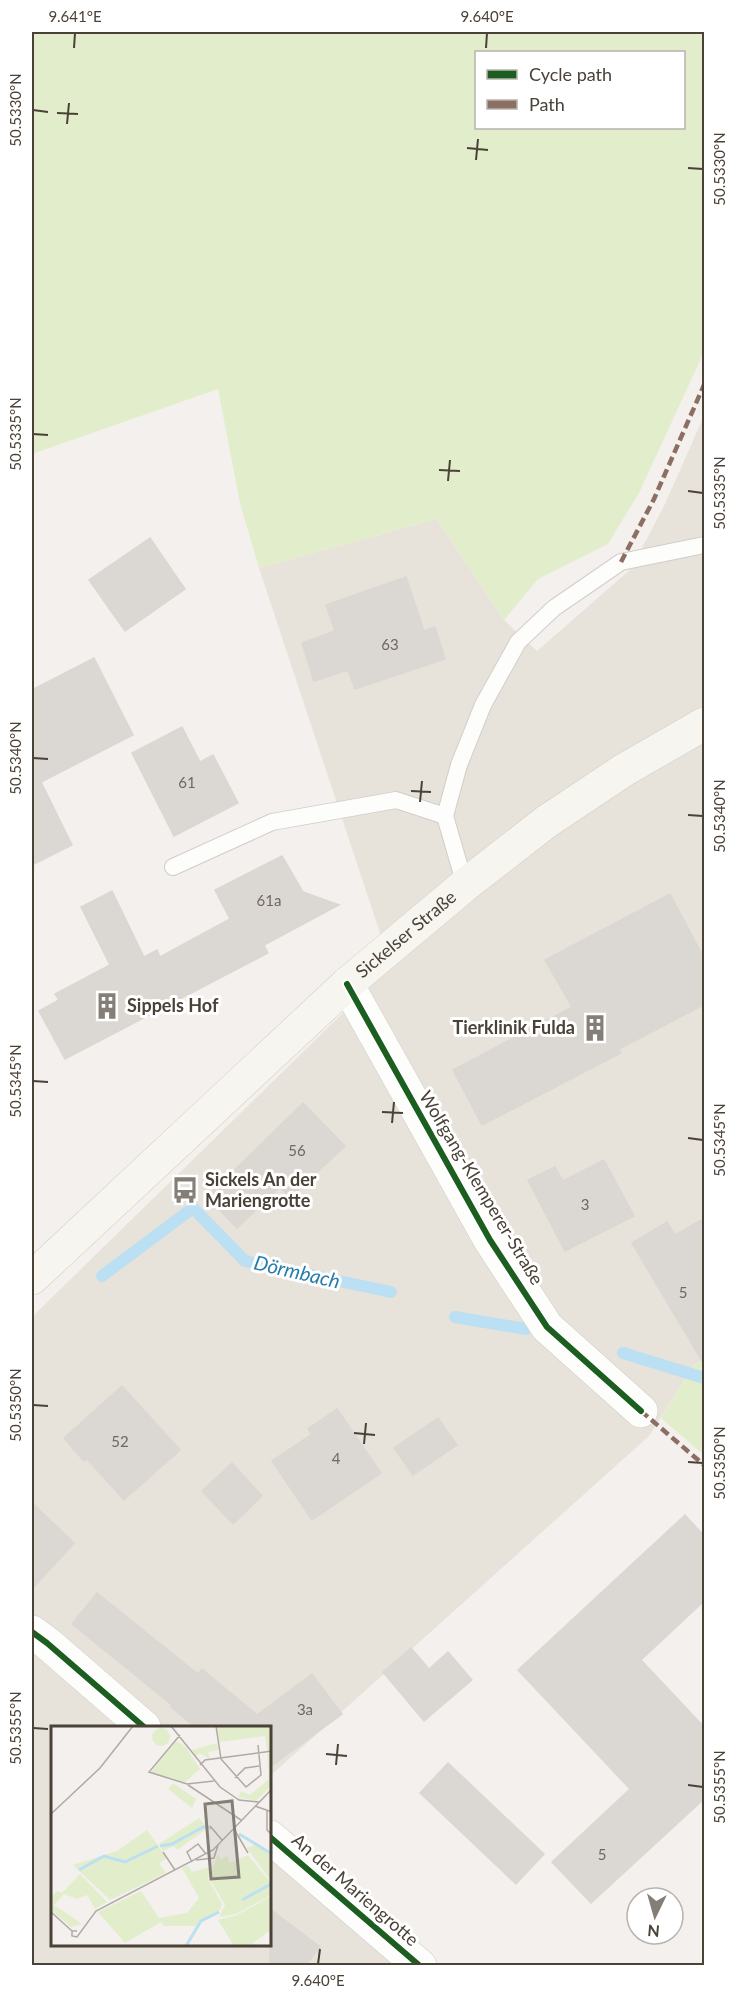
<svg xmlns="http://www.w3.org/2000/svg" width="736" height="1997" font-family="Lato,sans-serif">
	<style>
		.residential { fill: #e7e2da }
		.green { fill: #e2eecb; fill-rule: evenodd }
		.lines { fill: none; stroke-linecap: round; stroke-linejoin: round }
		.stream { stroke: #bbe0f3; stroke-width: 12 }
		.building { fill: #dbd7d3; stroke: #dbd7d2; stroke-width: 1.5 }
		.service-casing { stroke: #d1ceca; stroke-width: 18 }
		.minor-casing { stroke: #d1ceca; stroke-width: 34 }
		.secondary-casing { stroke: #d3cdc3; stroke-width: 34 }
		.service { stroke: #fdfdfc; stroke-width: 16 }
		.minor { stroke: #fdfdfc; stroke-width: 33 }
		.secondary { stroke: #f7f5f0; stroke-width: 33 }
		.quiet { stroke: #8d6e63; stroke-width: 4.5; stroke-dasharray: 9 4.5; stroke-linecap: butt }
		.cycleway-casing { stroke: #fff; stroke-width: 10 }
		.cycleway { stroke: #1b5e20; stroke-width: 6 }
		.ticks { fill: none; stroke: #4a4137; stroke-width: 2 }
		.labels { text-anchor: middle; stroke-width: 6; stroke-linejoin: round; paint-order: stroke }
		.number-label { font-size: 15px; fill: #706860 }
		.street-label { font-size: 18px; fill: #4a4137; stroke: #fff }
		.poi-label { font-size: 18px; font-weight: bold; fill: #4a4137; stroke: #fff; text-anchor: start }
		.water-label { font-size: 20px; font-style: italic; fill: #267dad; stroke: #fff }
		.inset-river { fill: none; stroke: #bbe0f3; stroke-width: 3 }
		.inset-road { fill: none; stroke: #afaaa4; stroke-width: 1.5 }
		.view { fill: #857e77; fill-opacity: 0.15; stroke: #857e77; stroke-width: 3 }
		.inset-edge { fill: none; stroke: #4a4137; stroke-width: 3 }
		.neatline { fill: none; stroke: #4a4137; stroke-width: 2 }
		.ticks-label { font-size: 15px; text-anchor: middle; fill: #4a4137 }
	</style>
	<rect width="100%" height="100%" fill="#f3f0ed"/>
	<!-- residential -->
	<path class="residential" d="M704 416V1359L694 1365 649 1436 270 1776V1727H52V1944H270V1858L394 1965 32 1966V1317L391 966 259 568 437 519 504 620 537 651 631 569 665 504Z"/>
	<!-- green -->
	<g class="green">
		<path d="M32 32H704V352L639 493 608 544 538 579 504 620 437 519 259 568 240 503 218 389 32 454ZM476 52H684V128H476Z"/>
		<path d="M704 1359V1455L661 1418 694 1365Z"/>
	</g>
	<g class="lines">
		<!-- stream -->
		<g class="stream">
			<path d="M102 1276 193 1208 245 1261 391 1292"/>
			<path d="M455 1317 526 1329"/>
			<path d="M623 1353 704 1378"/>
		</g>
	</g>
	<!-- building -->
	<g class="building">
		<path d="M150 538 185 589 125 631 89 580Z"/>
		<path d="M406 577 424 631 435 627 445 659 355 689 348 670 314 681 302 643 335 631 326 605Z"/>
		<path d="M94 658 133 735 41 782 72 845 32 865V690Z"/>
		<path d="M182 727 200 762 213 755 238 803 174 836 132 753Z"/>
		<path d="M282 856 303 892 339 905 264 945 268 953 65 1059 39 1011 59 1000 55 994 110 965 81 907 112 891 144 957 157 950 160 957 230 919 215 890Z"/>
		<path d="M670 894 705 960V1004L619 1049 621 1053 482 1125 453 1070 572 1007 545 960Z"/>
		<path d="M303 1103 345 1146 290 1198 280 1187 237 1228 207 1197Z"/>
		<path d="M604 1160 634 1216 565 1251 528 1180 555 1167 563 1181Z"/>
		<path d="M705 1218V1366L632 1243 667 1222 675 1235Z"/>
		<path d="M122 1386 180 1450 124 1500 87 1459 84 1461 64 1438Z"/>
		<path d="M337 1409 381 1473 312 1520 272 1461 312 1434 308 1429Z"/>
		<path d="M438 1418 457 1445 413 1475 394 1448Z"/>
		<path d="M232 1463 262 1496 233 1524 202 1491Z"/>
		<path d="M32 1503 74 1543 32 1589Z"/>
		<path d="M685 1515 705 1537V1600L641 1660 705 1728V1798L591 1903 552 1862 630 1789 518 1670Z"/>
		<path d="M97 1593 198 1674 202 1669 257 1715 312 1674 342 1714 270 1767V1727H195L171 1707 172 1705 72 1624Z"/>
		<path d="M411 1648 429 1669 448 1652 472 1680 424 1721 383 1672Z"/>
		<path d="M448 1763 544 1854 516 1884 420 1793Z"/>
		<path d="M270 1909 320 1947 306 1965H270Z"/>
	</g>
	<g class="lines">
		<defs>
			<g id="service">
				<path d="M173 867 272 822 396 800 445 816"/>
				<path d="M465 885 445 816 459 765 483 705 518 642 554 608 621 562 704 545"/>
			</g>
			<g id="minor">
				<path d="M347 984 490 1240 547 1327 641 1411"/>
				<path d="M32 1632 47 1643 144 1727"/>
				<path d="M270 1837 420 1966"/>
			</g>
			<g id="secondary">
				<path id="s1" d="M32 1278 347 984 465 885 546 822 624 770 704 724"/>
			</g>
		</defs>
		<!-- service casing -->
		<use href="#service" class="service-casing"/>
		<!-- minor casing -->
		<use href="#minor" class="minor-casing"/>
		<!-- secondary casing -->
		<use href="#secondary" class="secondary-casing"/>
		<!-- service -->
		<use href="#service" class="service"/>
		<!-- minor -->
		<use href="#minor" class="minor"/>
		<!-- secondary -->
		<use href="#secondary" class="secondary"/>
		<!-- quiet -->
		<g class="quiet">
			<path d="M621 562 654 499 704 385"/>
			<path d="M641 1411 704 1465"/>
		</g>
		<defs>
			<g id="cycleway">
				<path d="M347 984 490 1240 547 1327 641 1411"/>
				<path d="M32 1632 47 1643 144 1727"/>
				<path d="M270 1837 420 1966"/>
			</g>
		</defs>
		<!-- cycleway casing -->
		<use href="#cycleway" class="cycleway-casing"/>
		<!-- cycleway -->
		<use href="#cycleway" class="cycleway"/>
	</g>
	<!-- ticks -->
	<path class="ticks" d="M74 48 75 33M486 48 487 33M33 110 48 112M57 113 78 114M67 124 69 103M467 148 488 150M476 160 478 139M688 168 703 169M33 434 48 435M439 470 460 471M448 481 450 460M688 491 703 493M33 758 48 759M411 791 431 792M420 802 422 781M688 815 703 816M33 1081 48 1082M382 1112 403 1113M392 1123 394 1102M688 1138 703 1140M33 1405 48 1406M354 1433 375 1435M364 1444 366 1423M688 1462 703 1463M33 1728 48 1729M326 1754 347 1756M336 1765 338 1744M688 1785 703 1787M318 1964 320 1949"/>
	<!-- icons -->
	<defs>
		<symbol id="building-bare" viewBox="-9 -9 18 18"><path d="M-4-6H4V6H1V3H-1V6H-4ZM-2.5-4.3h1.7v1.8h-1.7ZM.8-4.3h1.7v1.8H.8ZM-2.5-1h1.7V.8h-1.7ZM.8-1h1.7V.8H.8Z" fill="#857e77" stroke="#fff" stroke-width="2.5" paint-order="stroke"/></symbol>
		<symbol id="bus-bare" viewBox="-9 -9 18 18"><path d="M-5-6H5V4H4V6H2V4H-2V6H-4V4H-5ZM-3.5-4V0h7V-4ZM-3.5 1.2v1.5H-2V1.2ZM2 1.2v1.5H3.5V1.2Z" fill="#857e77" stroke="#fff" stroke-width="2.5" paint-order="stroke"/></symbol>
	</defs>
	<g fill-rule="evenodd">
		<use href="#building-bare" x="88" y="987" width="38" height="38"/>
		<use href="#building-bare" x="576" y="1009" width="38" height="38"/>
		<use href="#bus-bare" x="166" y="1171" width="38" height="38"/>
	</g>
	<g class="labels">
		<!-- number labels -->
		<g class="number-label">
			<text x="390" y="650">63</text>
			<text x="187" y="788">61</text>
			<text x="269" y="906">61a</text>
			<text x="297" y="1156">56</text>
			<text x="585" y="1210">3</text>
			<text x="683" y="1298">5</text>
			<text x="120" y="1447">52</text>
			<text x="336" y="1464">4</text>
			<text x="305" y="1715">3a</text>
			<text x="602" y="1860">5</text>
		</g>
		<!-- street labels -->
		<g class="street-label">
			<text dy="6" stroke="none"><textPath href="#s1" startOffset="508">Sickelser Straße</textPath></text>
			<text transform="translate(481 1188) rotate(59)" y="6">Wolfgang-Klemperer-Straße</text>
			<text transform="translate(355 1890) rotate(41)" y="6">An der Mariengrotte</text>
		</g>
		<!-- poi labels -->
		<g class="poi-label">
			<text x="127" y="1012">Sippels Hof</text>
			<text x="575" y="1034" text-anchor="end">Tierklinik Fulda</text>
			<text x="205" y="1186">Sickels An der<tspan x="205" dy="21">Mariengrotte</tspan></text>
		</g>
		<!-- water labels -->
		<g class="water-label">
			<text transform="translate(297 1272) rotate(13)" y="7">Dörmbach</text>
		</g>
	</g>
	<!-- overview -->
	<g transform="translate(51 1726)">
		<rect width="220" height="220" fill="#f3f0ed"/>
		<path d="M166 0H220V24L216 25 214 10 168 16ZM101 11a9 9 0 1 1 18 0a9 9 0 1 1-18 0ZM125 15 134 20 149 43 133 57 100 46ZM166 17 167 24 157 26 159 33 149 27 145 30 141 24ZM220 27V60L205 75 187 71 190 65 199 69 218 53 216 28ZM122 57 145 73 141 82 117 63ZM148 92 157 102 126 124 123 120 112 125 108 118ZM96 104 116 132 108 137 115 147 59 174 22 139 66 125ZM205 118 220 128V155L196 122ZM167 129 170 133 176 130 179 137 197 129 220 157V169L185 188 168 191 174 179 158 152ZM137 139 141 146 159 141 157 153 171 178 169 184 144 200H113L110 196 74 217 47 186 90 165 108 192 136 187 148 172 131 142ZM29 148 56 176 44 183 36 169 26 173 13 168 3 179 31 198 20 201 0 184V171L6 165 11 167ZM220 170V204L198 220H183L167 194 186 189Z" fill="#e2eecb"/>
		<path class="inset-river" d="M188 108 221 128M109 120 121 118 152 101 160 102M28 144 53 130 74 136 107 120M191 174 220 158M135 220 150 195 168 186"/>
		<path class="inset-road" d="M120 0 169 61 188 74 208 76M165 0 170 33 195 61 210 49 207 19M129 9 98 46 136 58 163 55M149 39 154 34 221 25M184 52 194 42 208 40M137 59 190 94M204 80 221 86M216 85V104L221 109M0 88 49 42 82 0M159 100 171 114M183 103 197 127M112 126 124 144M145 134 163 132 167 119M141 136 136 126 147 118 155 128M0 186 21 205M26 205H21V210L26 211 45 185 162 124 221 63"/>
		<path class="view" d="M181 75 188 151 160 153 154 78Z"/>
		<rect width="220" height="220" class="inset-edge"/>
	</g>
	<!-- border -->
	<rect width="736" height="1997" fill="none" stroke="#ffffff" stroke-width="66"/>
	<!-- legend -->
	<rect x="475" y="51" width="210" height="78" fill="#ffffff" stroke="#b7b3af" stroke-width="1.5"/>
	<rect x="487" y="70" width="30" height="9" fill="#1b5e20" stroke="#b7b3af" stroke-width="1.5"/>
	<text x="529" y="81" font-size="18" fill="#4a4137">Cycle path</text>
	<rect x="487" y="100" width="30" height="9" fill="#8d6e63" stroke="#b7b3af" stroke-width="1.5"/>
	<text x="529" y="111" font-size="18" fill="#4a4137">Path</text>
	<!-- north arrow -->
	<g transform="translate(655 1916) rotate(185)"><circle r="28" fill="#ffffff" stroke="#b7b3af" stroke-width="1.5"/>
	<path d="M0-4.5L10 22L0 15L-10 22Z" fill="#857e77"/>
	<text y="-9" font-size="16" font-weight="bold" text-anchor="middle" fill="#4a4137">N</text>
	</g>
	<rect x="33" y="33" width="670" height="1931" class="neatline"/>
	<g class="ticks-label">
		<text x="75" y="22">9.641°E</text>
		<text x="487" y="22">9.640°E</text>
		<text transform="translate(16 110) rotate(-90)" y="5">50.5330°N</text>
		<text transform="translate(720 169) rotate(-90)" y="5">50.5330°N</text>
		<text transform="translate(16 434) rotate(-90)" y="5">50.5335°N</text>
		<text transform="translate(720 493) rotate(-90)" y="5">50.5335°N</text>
		<text transform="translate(16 758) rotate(-90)" y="5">50.5340°N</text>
		<text transform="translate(720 816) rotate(-90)" y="5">50.5340°N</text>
		<text transform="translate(16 1081) rotate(-90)" y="5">50.5345°N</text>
		<text transform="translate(720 1140) rotate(-90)" y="5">50.5345°N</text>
		<text transform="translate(16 1405) rotate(-90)" y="5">50.5350°N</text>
		<text transform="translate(720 1463) rotate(-90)" y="5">50.5350°N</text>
		<text transform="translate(16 1728) rotate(-90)" y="5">50.5355°N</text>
		<text transform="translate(720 1787) rotate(-90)" y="5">50.5355°N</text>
		<text x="318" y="1986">9.640°E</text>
	</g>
</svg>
